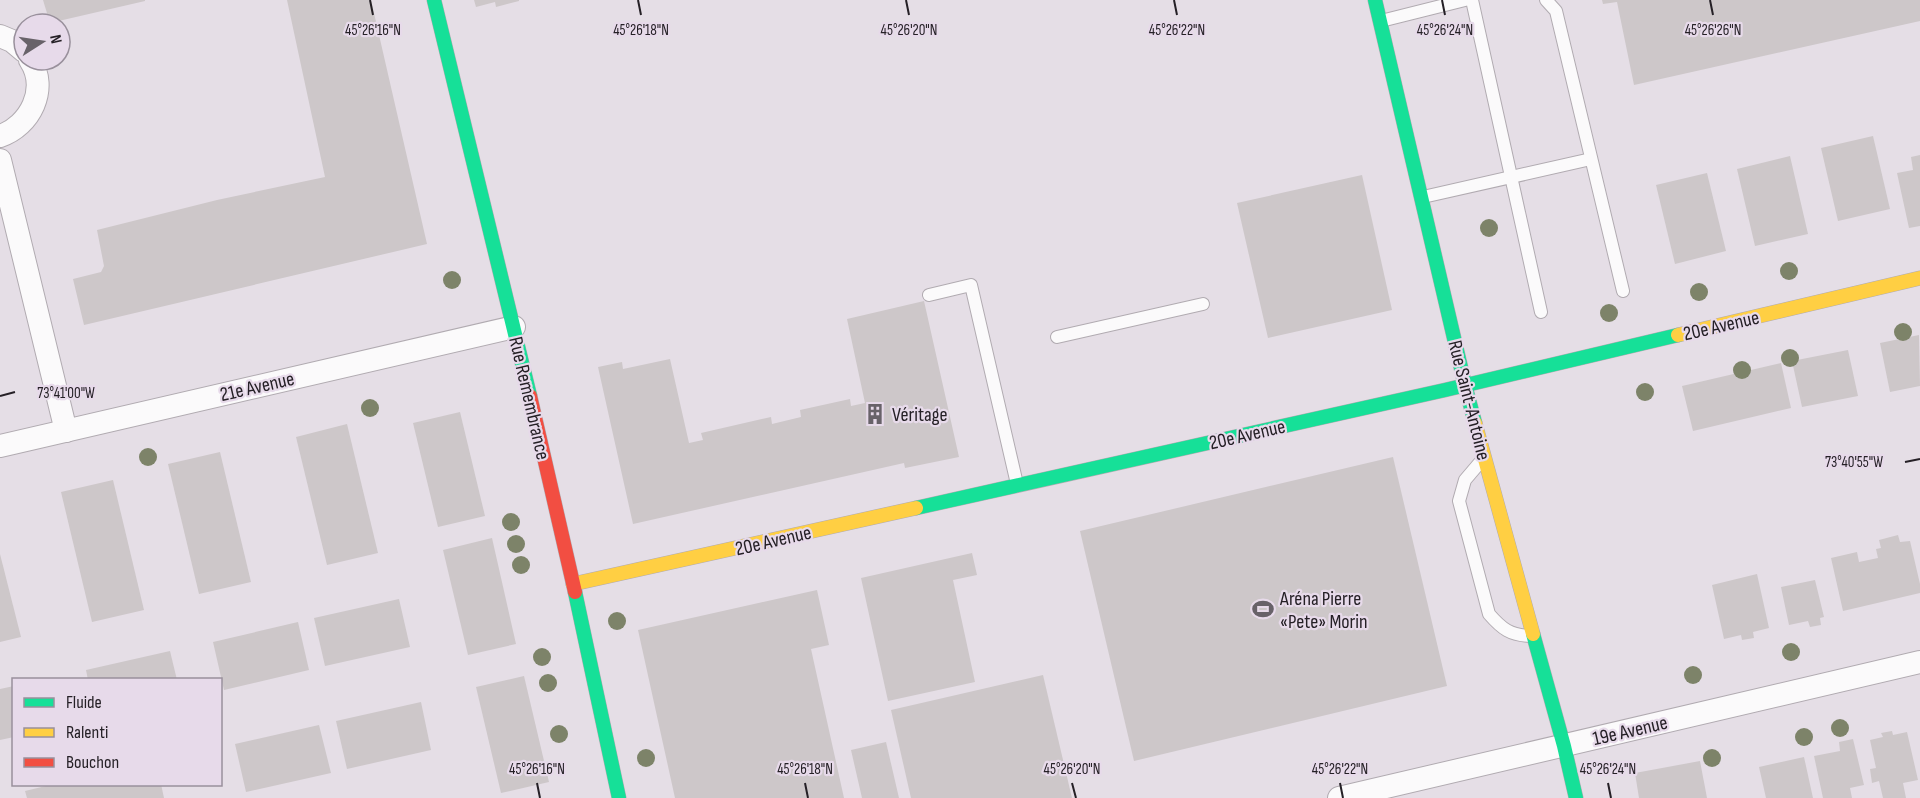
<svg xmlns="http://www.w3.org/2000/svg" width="1920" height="798" font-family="'Sofia Sans Condensed',sans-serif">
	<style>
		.building { fill: #cdc7c9 }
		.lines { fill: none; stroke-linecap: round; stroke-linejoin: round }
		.lane-casing { stroke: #b1abb1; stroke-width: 14 }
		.street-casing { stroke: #b1abb1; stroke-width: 24 }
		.fast-casing { stroke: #b1abb1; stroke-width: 15 }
		.slow-casing { stroke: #b1abb1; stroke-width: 15 }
		.jam-casing { stroke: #b1abb1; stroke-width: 15 }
		.lane { stroke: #fbfafb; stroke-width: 12 }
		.street { stroke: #fbfafb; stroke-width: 22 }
		.fast { stroke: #16e098; stroke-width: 14 }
		.slow { stroke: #ffcf43; stroke-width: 14 }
		.jam { stroke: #f24e42; stroke-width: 14 }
		.tree { fill: #7d8369 }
		.ticks { fill: none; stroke: #252026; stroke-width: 2 }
		.labels { text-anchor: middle; stroke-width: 4.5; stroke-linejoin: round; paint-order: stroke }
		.street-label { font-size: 20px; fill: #252026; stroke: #e7daea }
		.poi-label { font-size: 20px; fill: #252026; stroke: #e7daea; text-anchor: start }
		.ticks-label { font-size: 15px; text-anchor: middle; fill: #252026; stroke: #e7daea; stroke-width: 4.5; stroke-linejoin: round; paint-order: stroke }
	</style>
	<rect width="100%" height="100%" fill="#e5dee6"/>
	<!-- building -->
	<g class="building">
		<path d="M43 0H145V1L50 23Z"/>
		<path d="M287 0H371L427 244 84 325 73 279 101 272 104 266 97 230 217 200 325 177Z"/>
		<path d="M474 0H519V1L496 7 495 2 476 7Z"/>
		<path d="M1602 0H1920V21L1634 85 1617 2 1603 4Z"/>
		<path d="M1873 136 1890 209 1838 221 1821 148Z"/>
		<path d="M1920 155V226L1909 228 1897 173 1913 170 1911 157Z"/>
		<path d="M1790 156 1808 234 1755 246 1737 169Z"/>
		<path d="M1707 173 1726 251 1675 264 1656 185Z"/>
		<path d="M1362 175 1392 310 1268 338 1237 203Z"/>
		<path d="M924 301 959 457 905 468 904 463 633 524 598 367 622 362 623 369 670 359 689 443 703 440 701 433 771 417 772 424 801 417 800 410 850 399 851 406 865 403 847 319Z"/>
		<path d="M1919 335 1920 386 1890 392 1880 343Z"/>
		<path d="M1848 350 1858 396 1802 407 1792 361Z"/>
		<path d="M1781 363 1791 408 1693 431 1682 386Z"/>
		<path d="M460 412 485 516 438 527 413 423Z"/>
		<path d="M347 424 378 553 327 565 296 437Z"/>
		<path d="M220 452 251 582 199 594 168 464Z"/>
		<path d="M1393 457 1447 686 1134 761 1080 531Z"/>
		<path d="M113 480 144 610 92 622 61 492Z"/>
		<path d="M1898 535 1900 542 1910 541 1920 584V593L1843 611 1831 558 1857 552 1859 562 1878 558 1876 549 1881 548 1879 540Z"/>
		<path d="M492 538 516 644 468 655 443 550Z"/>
		<path d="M972 553 977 575 953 580 975 682 888 701 861 578Z"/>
		<path d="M0 554 21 637 0 642Z"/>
		<path d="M1757 574 1769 628 1753 632 1754 638 1742 640 1741 635 1724 639 1712 585Z"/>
		<path d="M1815 580 1824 617 1820 618 1821 625 1810 627 1808 621 1789 625 1781 587Z"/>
		<path d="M817 590 829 645 811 649 844 798H675L638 630Z"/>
		<path d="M399 599 410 647 325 666 314 618Z"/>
		<path d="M298 622 309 670 224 690 213 642Z"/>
		<path d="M170 651 177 680H88L86 670Z"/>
		<path d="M1043 675 1072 798H911L891 710Z"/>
		<path d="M524 676 549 782 501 793 476 687Z"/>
		<path d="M14 686V737L0 740V689Z"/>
		<path d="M421 702 431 750 347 769 336 721Z"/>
		<path d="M319 725 331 773 246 792 235 744Z"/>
		<path d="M1892 731 1893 735 1907 732 1918 780 1903 783 1906 798H1883L1879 781 1872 783 1870 769 1876 768 1870 740 1883 737 1881 733Z"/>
		<path d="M1853 739 1864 785 1850 788 1852 798H1823L1814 756 1840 751 1839 742Z"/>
		<path d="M886 742 899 798H862L851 750Z"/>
		<path d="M1804 757 1813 798H1766L1759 767Z"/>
		<path d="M1700 761 1707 798H1639L1635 773Z"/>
		<path d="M54 784H161L164 798H27L25 791Z"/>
	</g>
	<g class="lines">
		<defs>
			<g id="lane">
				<path d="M1472 0 1541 312"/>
				<path d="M1546 0 1556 11 1623 291"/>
				<path d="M1381 21 1465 0"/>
				<path d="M1423 197 1591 159"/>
				<path d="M929 295 971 285 1017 484"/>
				<path d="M1057 337 1203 304"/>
				<path d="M1482 460 1465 480 1459 501 1489 614C1502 629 1510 635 1530 636"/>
			</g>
			<g id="street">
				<path d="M0 36 12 41 24 51"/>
				<path d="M0 136C30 126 49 89 30 60"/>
				<path d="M0 160 66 431"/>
				<path d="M0 446 514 327"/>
				<path d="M1339 798 1920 662"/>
			</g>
			<g id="fast">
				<path d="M434 0 530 396"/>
				<path d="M1375 0 1465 385 1475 423"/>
				<path d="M916 508 1445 390 1678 335"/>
				<path d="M575 592 619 798"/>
				<path d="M1533 634 1564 746 1576 798"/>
			</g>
			<g id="slow">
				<path d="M1678 335 1920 278"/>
				<path d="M1475 423 1533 634"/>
				<path d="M573 584 916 508"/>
			</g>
			<path id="jam" d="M530 396 575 592"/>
		</defs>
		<!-- lane casing -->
		<use href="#lane" class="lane-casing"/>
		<!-- street casing -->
		<use href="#street" class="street-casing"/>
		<!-- fast casing -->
		<use href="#fast" class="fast-casing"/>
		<!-- slow casing -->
		<use href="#slow" class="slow-casing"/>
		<!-- jam casing -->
		<use href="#jam" class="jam-casing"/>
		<!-- lane -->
		<use href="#lane" class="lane"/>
		<!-- street -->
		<use href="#street" class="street"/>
		<!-- fast -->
		<use href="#fast" class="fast"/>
		<!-- slow -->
		<use href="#slow" class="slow"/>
		<!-- jam -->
		<use href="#jam" class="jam"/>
	</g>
	<!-- trees -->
	<g class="tree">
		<circle cx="1489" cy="228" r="9"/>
		<circle cx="1789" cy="271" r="9"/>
		<circle cx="452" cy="280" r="9"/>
		<circle cx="1699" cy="292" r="9"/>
		<circle cx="1609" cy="313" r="9"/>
		<circle cx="1903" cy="332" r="9"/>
		<circle cx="1790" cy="358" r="9"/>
		<circle cx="1742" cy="370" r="9"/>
		<circle cx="1645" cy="392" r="9"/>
		<circle cx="370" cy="408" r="9"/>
		<circle cx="148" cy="457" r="9"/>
		<circle cx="511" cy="522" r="9"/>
		<circle cx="516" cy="544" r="9"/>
		<circle cx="521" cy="565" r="9"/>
		<circle cx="617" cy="621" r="9"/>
		<circle cx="1791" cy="652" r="9"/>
		<circle cx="542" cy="657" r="9"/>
		<circle cx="1693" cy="675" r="9"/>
		<circle cx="548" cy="683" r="9"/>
		<circle cx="1840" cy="728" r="9"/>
		<circle cx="559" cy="734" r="9"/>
		<circle cx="1804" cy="737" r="9"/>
		<circle cx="646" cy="758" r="9"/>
		<circle cx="1712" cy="758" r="9"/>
	</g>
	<!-- ticks -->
	<path class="ticks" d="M370 0 373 15M638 0 641 15M906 0 909 15M1174 0 1177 15M1442 0 1445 15M1710 0 1713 15M0 396 15 392M1905 462 1920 459M537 783 540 798M805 783 808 798M1072 783 1076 798M1340 783 1343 798M1608 783 1611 798"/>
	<!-- icons -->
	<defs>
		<symbol id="building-bare" viewBox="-9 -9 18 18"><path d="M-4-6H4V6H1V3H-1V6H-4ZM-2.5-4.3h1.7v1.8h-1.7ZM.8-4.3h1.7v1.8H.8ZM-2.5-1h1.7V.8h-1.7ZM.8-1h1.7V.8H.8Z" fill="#686269" stroke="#e7daea" stroke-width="2.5" paint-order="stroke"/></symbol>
		<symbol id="stadium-bare" viewBox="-9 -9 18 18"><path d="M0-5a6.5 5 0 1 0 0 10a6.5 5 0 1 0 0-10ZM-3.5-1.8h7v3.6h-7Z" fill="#686269" stroke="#e7daea" stroke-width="2.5" paint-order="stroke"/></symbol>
	</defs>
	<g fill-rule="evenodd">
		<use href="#building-bare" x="860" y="399" width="30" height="30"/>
		<use href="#stadium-bare" x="1248" y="594" width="30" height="30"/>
	</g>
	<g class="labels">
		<!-- street labels -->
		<g class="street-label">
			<text transform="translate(1721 325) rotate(-13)" y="7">20e Avenue</text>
			<text transform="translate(257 386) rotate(-13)" y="7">21e Avenue</text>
			<text transform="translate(530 398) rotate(77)" y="7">Rue Remembrance</text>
			<text transform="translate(1470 400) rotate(76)" y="7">Rue Saint-Antoine</text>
			<text transform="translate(1247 434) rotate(-13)" y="7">20e Avenue</text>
			<text transform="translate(773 540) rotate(-13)" y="7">20e Avenue</text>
			<text transform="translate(1630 730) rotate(-13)" y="7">19e Avenue</text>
		</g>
		<!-- poi labels -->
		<g class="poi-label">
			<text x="892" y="421">Véritage</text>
			<text x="1280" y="605">Aréna Pierre<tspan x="1280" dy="23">«Pete» Morin</tspan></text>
		</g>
	</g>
	<g class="ticks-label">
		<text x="373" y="35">45°26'16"N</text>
		<text x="641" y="35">45°26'18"N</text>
		<text x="909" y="35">45°26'20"N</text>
		<text x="1177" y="35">45°26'22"N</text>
		<text x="1445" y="35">45°26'24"N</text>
		<text x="1713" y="35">45°26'26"N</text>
		<text x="66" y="398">73°41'00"W</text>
		<text x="1854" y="467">73°40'55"W</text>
		<text x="537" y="774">45°26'16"N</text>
		<text x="805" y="774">45°26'18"N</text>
		<text x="1072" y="774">45°26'20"N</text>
		<text x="1340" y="774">45°26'22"N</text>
		<text x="1608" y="774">45°26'24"N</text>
	</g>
	<!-- legend -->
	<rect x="12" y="678" width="210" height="108" fill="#e7daea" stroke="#99909c" stroke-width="1.5"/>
	<rect x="24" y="698" width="30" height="9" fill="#16e098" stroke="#99909c" stroke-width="1.5"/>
	<text x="66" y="708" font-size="18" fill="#252026">Fluide</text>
	<rect x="24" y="728" width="30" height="9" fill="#ffcf43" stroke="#99909c" stroke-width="1.5"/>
	<text x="66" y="738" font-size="18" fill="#252026">Ralenti</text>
	<rect x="24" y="758" width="30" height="9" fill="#f24e42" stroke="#99909c" stroke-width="1.5"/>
	<text x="66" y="768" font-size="18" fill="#252026">Bouchon</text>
	<!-- north arrow -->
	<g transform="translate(42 42) rotate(78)"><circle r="28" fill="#e7daea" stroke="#99909c" stroke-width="1.5"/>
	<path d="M0-4.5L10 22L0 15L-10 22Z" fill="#686269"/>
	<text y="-9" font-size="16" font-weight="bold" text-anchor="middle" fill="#252026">N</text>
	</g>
</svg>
